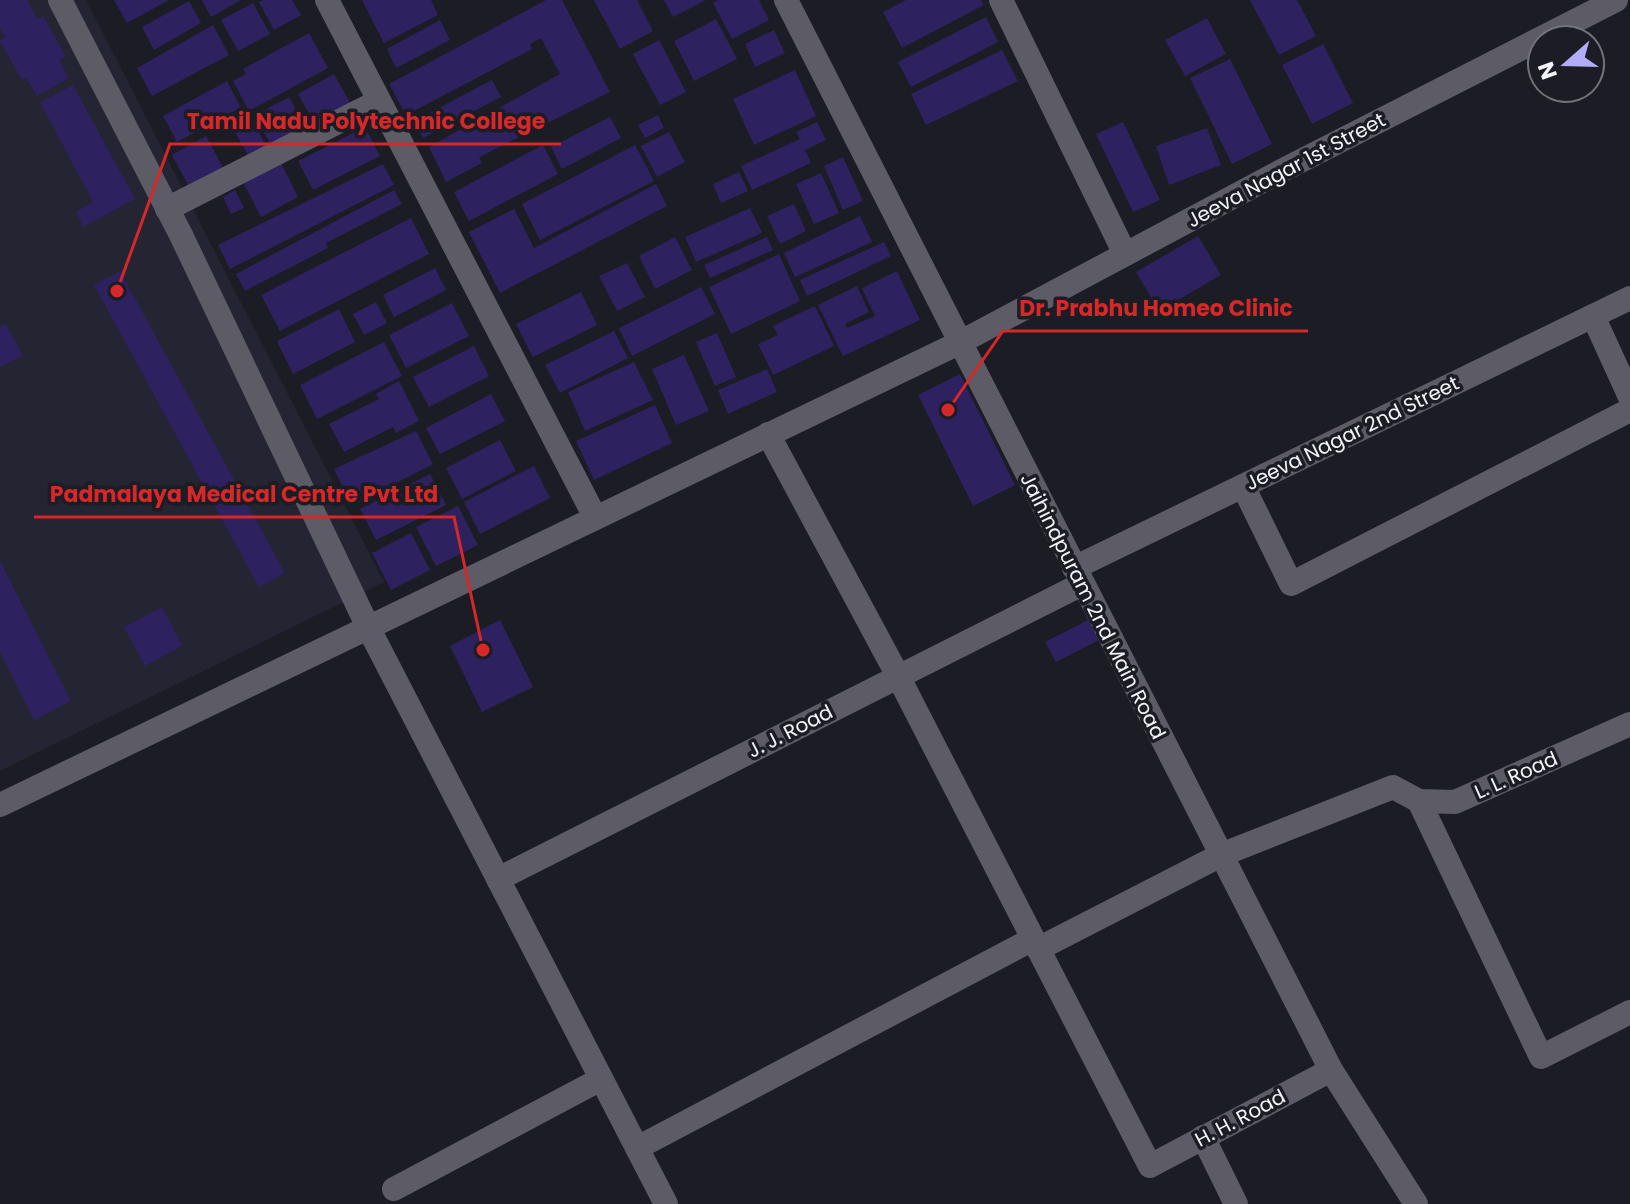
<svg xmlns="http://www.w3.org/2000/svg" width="1630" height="1204" font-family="Poppins,sans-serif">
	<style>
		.built { fill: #252432 }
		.building { fill: #2e2160 }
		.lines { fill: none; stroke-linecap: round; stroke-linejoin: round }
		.minor { stroke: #5c5b66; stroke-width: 24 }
		.labels { text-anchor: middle; stroke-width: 7; stroke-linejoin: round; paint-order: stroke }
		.street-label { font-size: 20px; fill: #f3f3f9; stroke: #1c1c24 }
		.leader { fill: none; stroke: #d62828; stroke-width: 3 }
		.callout-dot { fill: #d62828; stroke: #1c1c24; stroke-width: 3 }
		.callout-label { font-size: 22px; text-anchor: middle; font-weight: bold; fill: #d62828; stroke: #1c1c24; stroke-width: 7; stroke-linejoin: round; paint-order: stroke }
	</style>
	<rect width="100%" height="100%" fill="#1c1c24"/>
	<!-- built -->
	<path class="built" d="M0 0H86L384 582 0 771Z"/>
	<!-- building -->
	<g class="building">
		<path d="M0 0H27L37 19 43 16 66 57 59 60 69 78 37 96 26 78 22 80 0 41 5 37 0 28Z"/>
		<path d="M114 0H169L127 23Z"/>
		<path d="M202 0H241L211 17Z"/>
		<path d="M263 0H292L301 15 274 30 259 2Z"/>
		<path d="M362 0H431L438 15 384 43Z"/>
		<path d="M546 0H562L610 92 479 157 482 163 446 182 429 147 560 74 541 38 530 44 532 49 406 115 389 84Z"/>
		<path d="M594 0H637L653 31 620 49Z"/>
		<path d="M664 0H706L673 17Z"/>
		<path d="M719 0H759L769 20 732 39 713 3Z"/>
		<path d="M906 0H981L984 5 902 48 883 12Z"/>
		<path d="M1250 0H1297L1316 36 1279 55Z"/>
		<path d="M189 1 201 23 154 50 142 27Z"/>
		<path d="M253 3 270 34 238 51 221 20Z"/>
		<path d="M986 17 998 42 911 87 898 62Z"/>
		<path d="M1207 18 1226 54 1185 76 1165 40Z"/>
		<path d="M716 19 737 59 694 81 674 41Z"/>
		<path d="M440 20 450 40 396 68 387 49Z"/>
		<path d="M213 25 229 55 152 96 137 68Z"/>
		<path d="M774 30 785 53 755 67 745 44Z"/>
		<path d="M309 33 328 68 249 111 233 81 246 74 243 69Z"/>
		<path d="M659 40 686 92 660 105 633 54Z"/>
		<path d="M1323 44 1353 103 1312 124 1282 65Z"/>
		<path d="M1002 50 1018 81 926 125 911 94Z"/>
		<path d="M1230 59 1272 144 1232 164 1190 78Z"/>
		<path d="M795 70 816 116 754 145 733 99Z"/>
		<path d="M334 74 352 106 316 126 298 94Z"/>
		<path d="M492 80 501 97 423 138 414 121Z"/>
		<path d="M227 81 241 108 177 142 163 116Z"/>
		<path d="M73 85 135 199 83 227 76 212 93 202 40 102Z"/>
		<path d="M289 97 307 130 273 149 255 115Z"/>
		<path d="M658 115 664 128 645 138 638 125Z"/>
		<path d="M610 117 621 138 562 169 551 147Z"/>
		<path d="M251 118 269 151 251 160 232 127Z"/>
		<path d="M817 122 826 140 805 150 811 163 752 190 741 166 800 139 796 132Z"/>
		<path d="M1123 122 1160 200 1133 212 1096 134Z"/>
		<path d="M365 127 380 156 313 190 298 161Z"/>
		<path d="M1207 128 1221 165 1169 185 1156 146Z"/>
		<path d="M669 132 685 162 657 177 641 146Z"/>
		<path d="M206 136 227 175 193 194 172 155Z"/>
		<path d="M543 145 558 174 469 221 454 192Z"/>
		<path d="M635 145 654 181 540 240 522 204Z"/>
		<path d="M843 157 863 201 843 210 824 166Z"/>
		<path d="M281 163 298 197 261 217 243 182Z"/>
		<path d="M383 164 394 185 230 269 218 245Z"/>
		<path d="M739 172 748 191 721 203 713 184Z"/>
		<path d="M821 173 839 213 814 224 796 184Z"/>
		<path d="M656 184 667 206 500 293 469 232 514 209 534 248Z"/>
		<path d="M235 190 244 208 231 214 223 197Z"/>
		<path d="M394 190 402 204 326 243 328 248 245 291 236 274Z"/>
		<path d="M794 204 806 231 780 244 767 216Z"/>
		<path d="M750 208 762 233 696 262 685 237Z"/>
		<path d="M860 216 872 242 795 277 784 253Z"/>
		<path d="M411 218 429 254 280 331 261 295Z"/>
		<path d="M1198 236 1221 275 1159 311 1136 272Z"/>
		<path d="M675 237 692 270 655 289 639 256Z"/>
		<path d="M767 237 773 250 710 278 704 265Z"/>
		<path d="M884 242 891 256 807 296 800 280Z"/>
		<path d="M779 254 800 301 731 334 709 287Z"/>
		<path d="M627 263 645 297 617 311 599 276Z"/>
		<path d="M435 268 446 290 394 317 383 295Z"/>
		<path d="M120 271 285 573 259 587 94 285Z"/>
		<path d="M897 271 920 320 843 356 818 305 857 286 869 312 845 324 847 328 875 316 862 288Z"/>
		<path d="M701 287 715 314 632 356 619 328Z"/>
		<path d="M581 292 597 325 533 357 516 324Z"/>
		<path d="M376 302 387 323 364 335 353 314Z"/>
		<path d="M452 303 469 336 406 368 389 335Z"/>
		<path d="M815 306 834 346 773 375 758 344 778 335 773 326Z"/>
		<path d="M339 309 355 342 293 374 277 341Z"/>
		<path d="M6 324 23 356 0 367V327Z"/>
		<path d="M614 331 628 358 560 393 545 365Z"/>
		<path d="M717 333 736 377 715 386 696 342Z"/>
		<path d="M384 342 402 376 317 419 300 385Z"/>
		<path d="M474 346 489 376 429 407 413 377Z"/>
		<path d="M684 355 709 411 676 425 652 369Z"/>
		<path d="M634 362 653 400 585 431 568 392Z"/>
		<path d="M767 369 777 392 728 414 718 390Z"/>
		<path d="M960 374 1015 485 973 506 918 395Z"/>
		<path d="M399 381 419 421 396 433 393 427 344 452 329 424 379 399 376 394Z"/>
		<path d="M491 394 505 421 440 454 426 428Z"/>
		<path d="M655 405 672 443 594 480 576 441Z"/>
		<path d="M416 431 433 464 352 506 334 469Z"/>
		<path d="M500 440 516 471 462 499 446 468Z"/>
		<path d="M534 466 550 498 480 534 464 502Z"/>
		<path d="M430 474 446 505 376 540 360 509Z"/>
		<path d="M458 506 478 545 436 566 416 527Z"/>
		<path d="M411 533 430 570 391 590 372 553Z"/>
		<path d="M0 561 71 701 34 720 0 652Z"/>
		<path d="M162 607 182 646 145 666 124 627Z"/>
		<path d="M500 620 533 687 482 712 450 646Z"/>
		<path d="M1088 620 1099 640 1056 662 1045 642Z"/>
	</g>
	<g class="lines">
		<!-- minor -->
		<g class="minor">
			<path d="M60 0 181 235 368 627 666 1204"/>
			<path d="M327 0 595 517"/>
			<path d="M786 0 1331 1070 1416 1204"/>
			<path d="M1001 0 1125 254"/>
			<path d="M167 209 379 101"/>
			<path d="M1593 316 1630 397"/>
			<path d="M768 434 898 676 1150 1166 1331 1070"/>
			<path d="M1243 486 1291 584 1630 410"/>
			<path d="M1074 568 1630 298"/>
			<path d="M1419 801 1541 1057 1630 1012"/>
			<path d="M0 805 959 343 1287 168 1616 0"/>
			<path d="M498 879 1082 584"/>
			<path d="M1038 949 1221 855 1393 787 1419 801 1455 802 1630 724"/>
			<path d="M1203 1137 1236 1204"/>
			<path d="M637 1148 1033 939"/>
			<path d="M394 1189 601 1079"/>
		</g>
	</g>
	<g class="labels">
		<!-- street labels -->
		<g class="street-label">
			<text transform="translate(1286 170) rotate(-28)" y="7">Jeeva Nagar 1st Street</text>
			<text transform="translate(1352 433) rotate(-26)" y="7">Jeeva Nagar 2nd Street</text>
			<text transform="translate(1093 606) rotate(63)" y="7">Jaihindpuram 2nd Main Road</text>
			<text transform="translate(790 731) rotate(-27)" y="7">J. J. Road</text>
			<text transform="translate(1516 775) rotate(-24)" y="7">L. L. Road</text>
			<text transform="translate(1240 1118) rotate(-28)" y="7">H. H. Road</text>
		</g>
	</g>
	<!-- callouts -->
	<path class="leader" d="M117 291L170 144H561M948 410L1003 331H1308M483 650L454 517H34"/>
	<g class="callout-dot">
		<circle cx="117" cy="291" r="8"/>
		<circle cx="948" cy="410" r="8"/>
		<circle cx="483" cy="650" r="8"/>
	</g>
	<g class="callout-label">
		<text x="366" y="129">Tamil Nadu Polytechnic College</text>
		<text x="1156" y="316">Dr. Prabhu Homeo Clinic</text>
		<text x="244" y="502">Padmalaya Medical Centre Pvt Ltd</text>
	</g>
	<!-- north arrow -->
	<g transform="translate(1566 64) rotate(250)"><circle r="38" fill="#1c1c24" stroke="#727279" stroke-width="2"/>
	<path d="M0-6L14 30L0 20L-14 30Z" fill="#b3acf9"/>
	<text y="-12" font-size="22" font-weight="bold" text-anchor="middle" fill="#f3f3f9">N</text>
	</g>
</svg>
